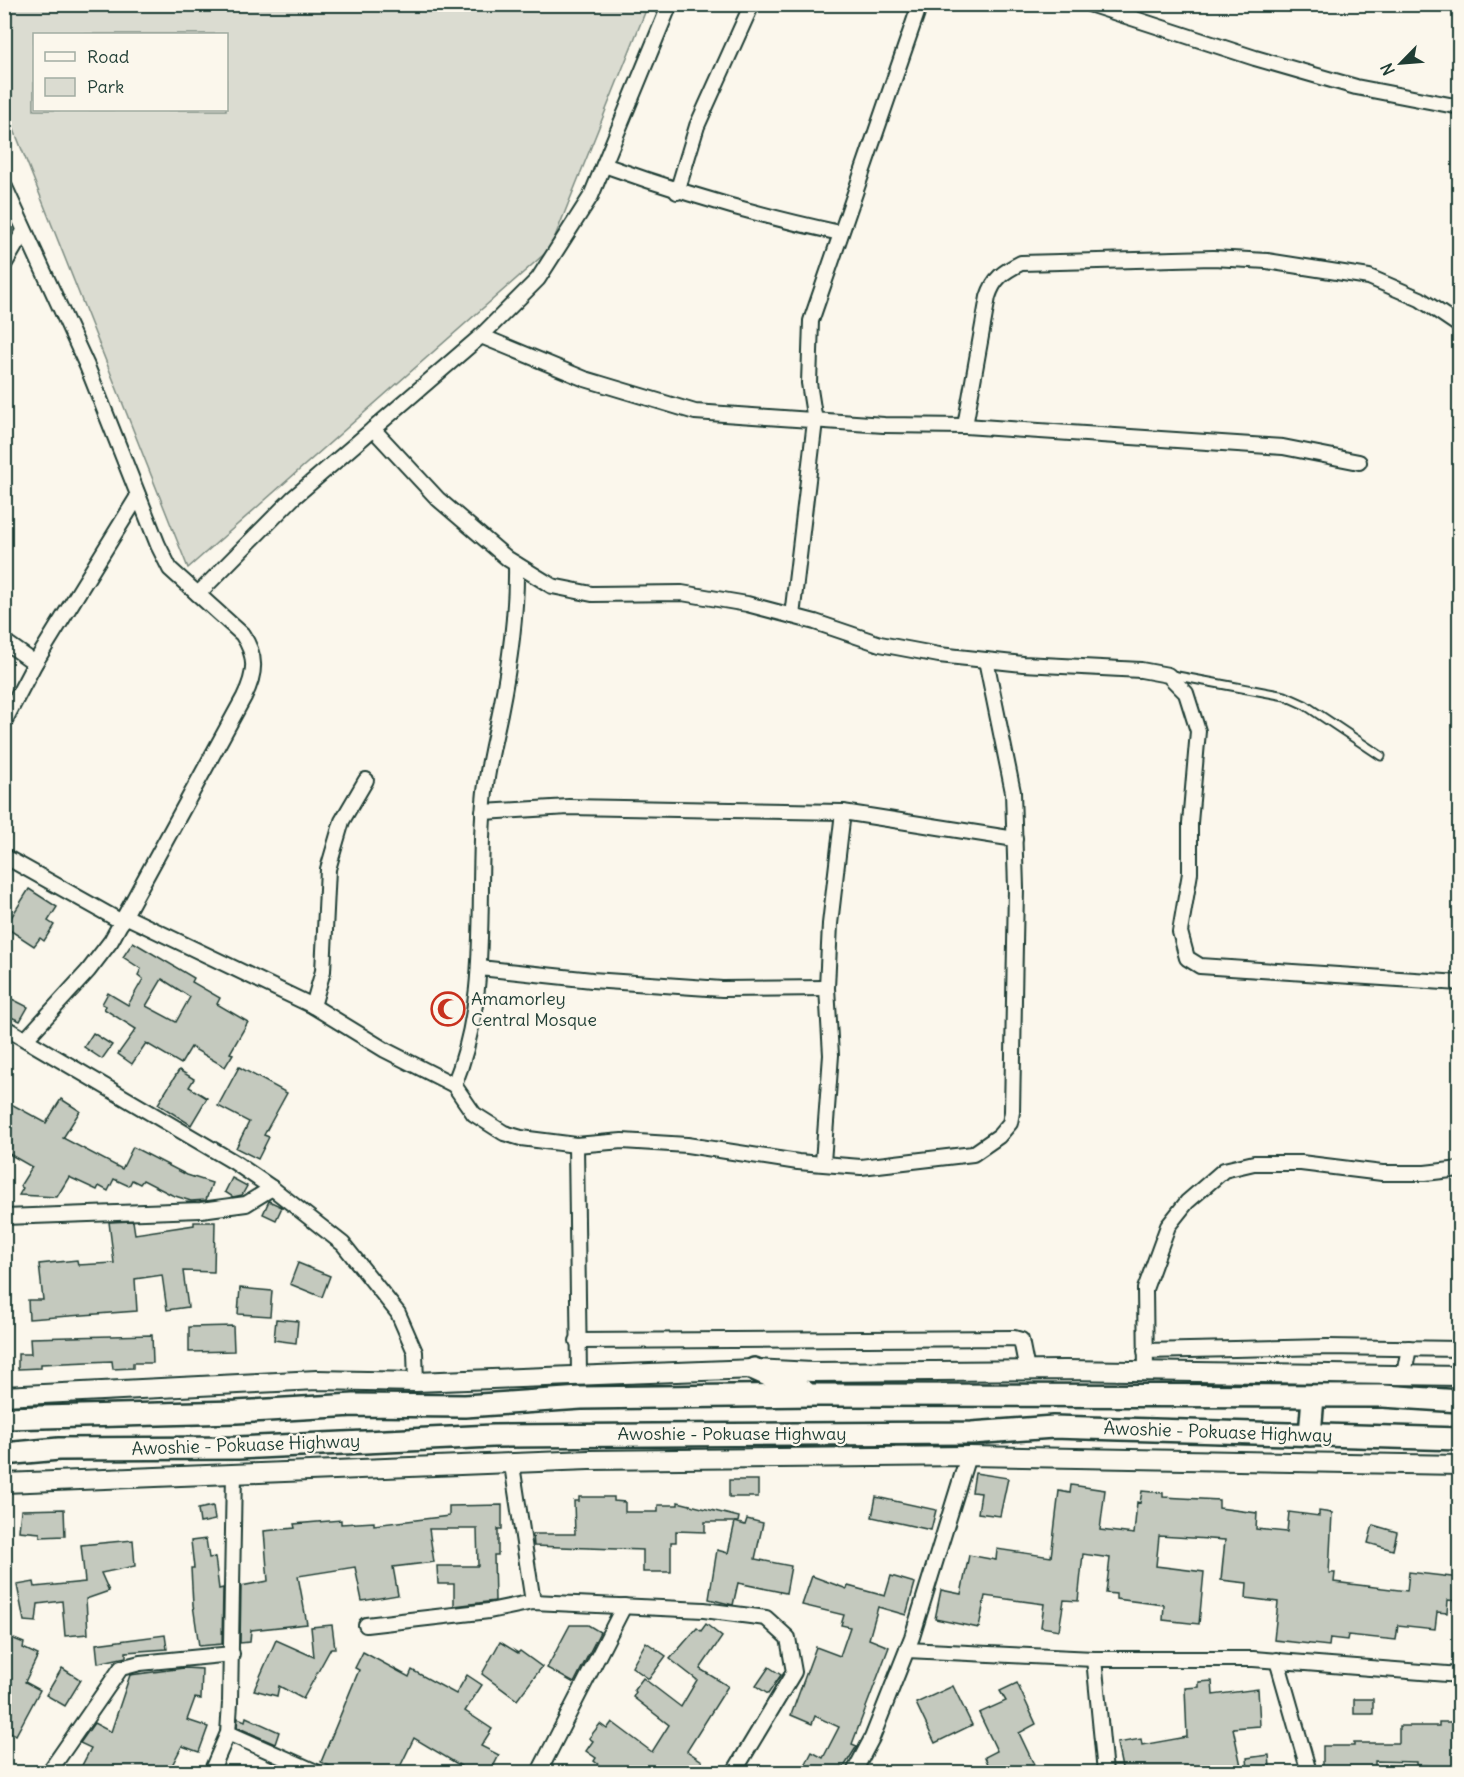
<svg xmlns="http://www.w3.org/2000/svg" width="1464" height="1777" font-family="Delius,sans-serif">
	<style>
		.green { fill: #dbdcd1; stroke: #7d8c82; stroke-width: 1.5; fill-rule: evenodd }
		.building { fill: #c4c9be; stroke: #1f3d34; stroke-width: 1.5; fill-rule: evenodd }
		.lines { fill: none; stroke-linecap: round; stroke-linejoin: round }
		.lane-casing { stroke: #1f3d34; stroke-width: 11 }
		.street-casing { stroke: #1f3d34; stroke-width: 18 }
		.secondary-casing { stroke: #1f3d34; stroke-width: 22 }
		.primary-casing { stroke: #1f3d34; stroke-width: 26 }
		.lane { stroke: #fbf7ec; stroke-width: 7 }
		.street { stroke: #fbf7ec; stroke-width: 14 }
		.secondary { stroke: #fbf7ec; stroke-width: 18 }
		.primary { stroke: #fbf7ec; stroke-width: 21 }
		.labels { text-anchor: middle; stroke-width: 4.5; stroke-linejoin: round; paint-order: stroke }
		.poi-label { font-size: 18px; fill: #1f3d34; stroke: #fbf7ec; text-anchor: start }
		.street-label { font-size: 18px; fill: #1f3d34; stroke: #fbf7ec }
	</style>
	<rect width="100%" height="100%" fill="#fbf7ec"/>
	<filter id="ink" filterUnits="userSpaceOnUse"><feTurbulence type="fractalNoise" baseFrequency=".0167" numOctaves="2"/><feDisplacementMap in="SourceGraphic" scale="12" xChannelSelector="R" yChannelSelector="G"/><feConvolveMatrix kernelMatrix="1 2 1 2 8 2 1 2 1" color-interpolation-filters="sRGB"/></filter>
	<g filter="url(#ink)">
		<!-- green -->
		<path class="green" d="M5 5H648L550 249 188 568 5 107ZM34 34H226V110H34Z"/>
		<!-- building -->
		<g class="building">
			<path d="M29 889 57 907 48 921 54 925 44 941 40 938 34 946 5 927Z"/>
			<path d="M133 942 194 978 192 982 220 998 217 1004 248 1022 230 1053 233 1054 225 1067 191 1047 181 1064 146 1043 132 1064 118 1054 136 1029 104 1009 106 1006 102 1004 108 993 128 1005 143 979 138 975 141 969 123 957ZM162 979 190 997 176 1022 146 1006Z"/>
			<path d="M10 998 28 1007 20 1021 4 1014Z"/>
			<path d="M93 1033 112 1045 102 1059 84 1047Z"/>
			<path d="M239 1067 287 1093 264 1135 269 1137 258 1159 236 1148 249 1122 218 1106Z"/>
			<path d="M179 1070 194 1079 189 1087 207 1098 191 1125 158 1104Z"/>
			<path d="M61 1099 80 1111 63 1138 122 1169 133 1147 187 1175 212 1183 206 1200 191 1201 172 1195 143 1180 140 1184 132 1180 129 1186 114 1179 108 1191 99 1186 97 1190 69 1177 57 1197 19 1195 23 1188 20 1186 32 1167 4 1151V1100L46 1123Z"/>
			<path d="M232 1178 247 1186 242 1195 233 1197 225 1192Z"/>
			<path d="M269 1201 282 1207 276 1220 263 1214Z"/>
			<path d="M133 1221 135 1234 194 1225V1222H215L214 1272 183 1271 188 1307 167 1310 162 1275 135 1279 137 1311 29 1319 28 1300H43L39 1264 77 1260 78 1265 114 1263 109 1222Z"/>
			<path d="M298 1263 330 1276 322 1297 290 1284Z"/>
			<path d="M240 1288 272 1291 270 1316 238 1314Z"/>
			<path d="M276 1319 298 1321 296 1343 274 1340Z"/>
			<path d="M233 1326 234 1351 189 1352V1327Z"/>
			<path d="M152 1335 153 1363H133V1368L113 1369 112 1361 41 1364V1368L18 1369V1354H31L30 1338Z"/>
			<path d="M975 1473 1008 1478 1000 1516 978 1513 981 1493 972 1492Z"/>
			<rect x="729" y="1480" width="29" height="17"/>
			<path d="M1071 1485 1105 1490 1100 1530 1134 1534 1137 1502 1140 1503 1142 1491 1163 1493V1497L1219 1500V1508L1257 1513 1256 1529 1287 1532 1289 1512 1319 1516V1511L1332 1513 1329 1573H1335L1334 1582 1407 1591 1409 1572 1460 1578 1458 1601 1448 1600 1447 1613 1437 1612 1435 1629 1398 1625 1396 1640 1348 1635 1347 1640 1330 1638 1329 1646 1274 1640 1278 1602 1246 1598 1247 1583 1221 1580 1225 1540 1159 1536 1156 1566 1204 1572 1199 1624 1163 1620 1164 1605 1116 1599V1594L1106 1593 1110 1558 1083 1554 1078 1601 1064 1600 1059 1630 1041 1627 1044 1604 985 1596 979 1628 935 1619 941 1590 961 1594 969 1555 996 1560 997 1549 1051 1557 1059 1491 1070 1493Z"/>
			<path d="M579 1497H614V1501L625 1502V1512H658V1505H678V1502L739 1517 738 1522H705V1532L676 1531V1542H671V1572H643V1550L534 1546 533 1534H575L574 1501H579Z"/>
			<path d="M876 1497 936 1510 931 1530 872 1517Z"/>
			<path d="M502 1505V1529H498V1555H494L495 1601 454 1606V1584H438L437 1566H478L477 1529H429L434 1562 393 1567 398 1595 362 1601 355 1567 298 1576 307 1624 251 1630 250 1642 240 1643 241 1586 268 1581 264 1531 295 1528 294 1524 341 1520V1524L374 1522V1525L449 1516V1506Z"/>
			<path d="M213 1506 215 1520 200 1523 198 1509Z"/>
			<path d="M64 1509 65 1536 40 1537V1533L19 1531 21 1510Z"/>
			<path d="M747 1519 763 1523 755 1559 791 1566 786 1593 738 1583 733 1605 709 1599 717 1550 728 1553 735 1522 745 1525Z"/>
			<path d="M1373 1525 1397 1532 1393 1550 1368 1543Z"/>
			<path d="M206 1539 209 1558 215 1557 219 1589 223 1588 222 1644 199 1646 193 1605 191 1568H194L191 1541Z"/>
			<path d="M133 1540 135 1566 101 1573 109 1591 86 1599 88 1634 65 1636 62 1601 38 1604 36 1622 24 1621 17 1585 34 1582 35 1587 85 1582 81 1545Z"/>
			<path d="M812 1576 847 1589 848 1586 885 1596 891 1576 915 1583 906 1615 878 1607 869 1639 889 1647 852 1744 857 1746 842 1770 845 1773H801L812 1752 823 1758 839 1727 815 1716 812 1724 791 1715 816 1647 840 1656 850 1627 841 1625 844 1615 802 1605Z"/>
			<path d="M706 1624 722 1637 700 1669 728 1686 687 1751 702 1761 695 1773H640L630 1766 625 1773H609L594 1761 596 1758 586 1751 593 1741 589 1738 600 1724 607 1729 612 1722 652 1752 669 1725 633 1697 636 1692 634 1690 643 1678 681 1707 697 1680 670 1659 697 1628 701 1631Z"/>
			<path d="M332 1625 335 1648H331L303 1699 279 1686 277 1696 254 1690 276 1640 314 1657 311 1627Z"/>
			<path d="M570 1625H588L600 1632 574 1683 547 1668Z"/>
			<path d="M4 1635 24 1643 23 1648 38 1655 25 1682 40 1690 16 1735 4 1729Z"/>
			<path d="M165 1635 167 1649 126 1652V1657L98 1663 96 1644Z"/>
			<path d="M500 1642 518 1653 520 1651 542 1667 517 1700 482 1674Z"/>
			<path d="M646 1642 666 1656 649 1679 632 1667Z"/>
			<path d="M363 1652 409 1677 412 1670 456 1694 467 1675 482 1685 465 1711 492 1729 481 1746 499 1755 490 1773H457L461 1766 414 1738 397 1773H344L321 1762 359 1670 355 1668Z"/>
			<path d="M769 1667 781 1675 768 1694 756 1686Z"/>
			<path d="M62 1668 81 1680 65 1706 46 1695Z"/>
			<path d="M184 1668 202 1669 201 1699 195 1698 187 1720 208 1727 199 1752 182 1746 168 1773H78L91 1748 80 1743 94 1723 111 1732 130 1675Z"/>
			<path d="M1212 1681 1213 1695 1258 1689 1260 1726 1233 1728 1241 1766 1204 1773H1123L1117 1743 1141 1739 1142 1745 1187 1737 1185 1688 1199 1687V1682Z"/>
			<path d="M1017 1683 1036 1724 1019 1733 1038 1773H992L985 1757 997 1751 979 1713 1006 1701 1000 1691Z"/>
			<path d="M953 1686 972 1725 935 1743 916 1703Z"/>
			<rect x="1354" y="1699" width="19" height="15"/>
			<path d="M246 1717 279 1732 275 1744 237 1727 238 1718 245 1721Z"/>
			<path d="M1439 1722H1457V1767L1416 1765V1762L1375 1761V1768H1323V1746H1354V1743H1399V1726H1439Z"/>
			<path d="M1269 1755 1270 1767 1248 1770 1247 1758Z"/>
		</g>
		<g class="lines">
			<defs>
				<path id="lane" d="M1172 675 1285 696 1305 705 1381 756"/>
				<g id="street">
					<path d="M1089 4 1255 58 1356 87 1460 107"/>
					<path d="M604 165C682 193 759 216 840 233"/>
					<path d="M4 185 87 366 158 545 170 569 242 634C257 656 256 673 244 697L111 941 88 971 26 1039"/>
					<path d="M677 192 697 126 752 4"/>
					<path d="M4 265 24 231"/>
					<path d="M481 336 585 379 695 412 884 425 965 426 1283 447 1359 462"/>
					<path d="M965 426 988 297C994 278 1003 272 1021 263L1213 258 1267 261 1369 277 1420 299 1460 326"/>
					<path d="M373 429 438 499 508 559 552 586 592 594 682 593 747 604 815 622 880 644 939 655 1023 664 1141 670 1168 675 1186 693 1198 731 1190 823V873L1180 932 1187 958 1200 966 1460 983"/>
					<path d="M198 594 293 498 481 336 538 279 591 196 670 4"/>
					<path d="M792 616 815 421 809 383 811 321 920 4"/>
					<path d="M4 641 35 663"/>
					<path d="M4 722 35 663 138 496"/>
					<path d="M483 812 569 807 843 812 1015 839"/>
					<path d="M4 856 122 922"/>
					<path d="M125 916 313 1006 385 1050 454 1085 474 1114 504 1133 521 1138 576 1145 622 1141 687 1145 798 1162 861 1167 973 1154 999 1136 1010 1123 1012 1112 1016 888 1013 792 986 660"/>
					<path d="M480 968 592 980 722 989 827 988"/>
					<path d="M313 1006 323 971 328 869 342 821 366 780"/>
					<path d="M4 1027 234 1162 272 1188 343 1244 398 1313 415 1352 416 1382"/>
					<path d="M454 1085C491 995 476 898 484 802 486 772 494 743 500 713 510 663 517 615 516 564"/>
					<path d="M576 1145 579 1374"/>
					<path d="M823 1162 831 1055 827 988 830 924 843 812"/>
					<path d="M4 1217 201 1210 246 1204 272 1188"/>
					<path d="M577 1341 1014 1338 1021 1340 1027 1370"/>
					<path d="M1145 1351 1327 1347 1460 1349"/>
					<path d="M1146 1372 1145 1289 1168 1226 1187 1202 1224 1170 1254 1163H1301L1382 1173H1425L1460 1169"/>
					<path d="M1404 1374 1409 1348"/>
					<path d="M512 1465 533 1602"/>
					<path d="M366 1625 489 1611 533 1602 704 1610 766 1618 788 1638 794 1672 734 1772"/>
					<path d="M907 1650 1094 1659H1253L1460 1675"/>
					<path d="M1094 1659 1105 1772"/>
					<path d="M1277 1660 1309 1772"/>
					<path d="M228 1733 316 1772"/>
					<path d="M49 1772 121 1668 140 1663 232 1654"/>
					<path d="M211 1772 228 1733 230 1703 234 1472"/>
					<path d="M539 1772 624 1606"/>
					<path d="M854 1772 872 1738 912 1637 968 1456"/>
				</g>
				<g id="secondary">
					<path d="M4 1396 317 1380 416 1382 754 1369 812 1372 1065 1370 1460 1376"/>
					<path d="M4 1483 589 1460 968 1456 1460 1465"/>
				</g>
				<g id="primary">
					<path d="M754 1369 804 1391"/>
					<path d="M4 1418 236 1412 354 1405 465 1406 581 1398 813 1395 1383 1396 1460 1401"/>
					<path d="M1310 1435 1313 1397"/>
					<path d="M4 1454 59 1449 238 1448 493 1436 972 1433 1053 1427 1460 1439"/>
				</g>
			</defs>
			<!-- lane casing -->
			<use href="#lane" class="lane-casing"/>
			<!-- street casing -->
			<use href="#street" class="street-casing"/>
			<!-- secondary casing -->
			<use href="#secondary" class="secondary-casing"/>
			<!-- primary casing -->
			<use href="#primary" class="primary-casing"/>
			<!-- lane -->
			<use href="#lane" class="lane"/>
			<!-- street -->
			<use href="#street" class="street"/>
			<!-- secondary -->
			<use href="#secondary" class="secondary"/>
			<!-- primary -->
			<use href="#primary" class="primary"/>
		</g>
	</g>
	<!-- icons -->
	<defs>
		<symbol id="mosque-ring" viewBox="-11 -11 22 22"><circle r="9.5" fill="#fbf7ec" stroke="#c8321e" stroke-width="1.5"/><path d="M3.5-4.9A6 6 0 1 0 3.5 4.9A5 5 0 1 1 3.5-4.9Z" fill="#c8321e"/></symbol>
	</defs>
	<g fill-rule="evenodd">
		<use href="#mosque-ring" x="429" y="990" width="38" height="38"/>
	</g>
	<g class="labels">
		<!-- poi labels -->
		<g class="poi-label">
			<text x="471" y="1005">Amamorley<tspan x="471" dy="21">Central Mosque</tspan></text>
		</g>
		<!-- street labels -->
		<g class="street-label">
			<text transform="translate(1218 1432) rotate(2)" y="6">Awoshie - Pokuase Highway</text>
			<text x="732" y="1440">Awoshie - Pokuase Highway</text>
			<text transform="translate(246 1445) rotate(-2)" y="6">Awoshie - Pokuase Highway</text>
		</g>
	</g>
	<!-- margin -->
	<rect width="1464" height="1777" fill="none" stroke="#fbf7ec" stroke-width="24"/>
	<rect x="12" y="12" width="1440" height="1753" fill="none" stroke="#1f3d34" stroke-width="2" filter="url(#ink)"/>
	<!-- legend -->
	<rect x="33" y="33" width="195" height="78" fill="#fbf7ec" stroke="#a3ada2" stroke-width="1.5"/>
	<rect x="45" y="52" width="30" height="9" fill="#fbf7ec" stroke="#a3ada2" stroke-width="1.5"/>
	<text x="87" y="63" font-size="18" fill="#1f3d34">Road</text>
	<rect x="45" y="78" width="30" height="18" fill="#dbdcd1" stroke="#a3ada2" stroke-width="1.5"/>
	<text x="87" y="93" font-size="18" fill="#1f3d34">Park</text>
	<!-- north arrow -->
	<g transform="translate(1401 63) rotate(245)" stroke="#fbf7ec" stroke-width="4.5" paint-order="stroke">
	<path d="M0-4.5L10 22L0 15L-10 22Z" fill="#1f3d34"/>
	<text y="-9" font-size="16" font-weight="bold" text-anchor="middle" fill="#1f3d34">N</text>
	</g>
</svg>
